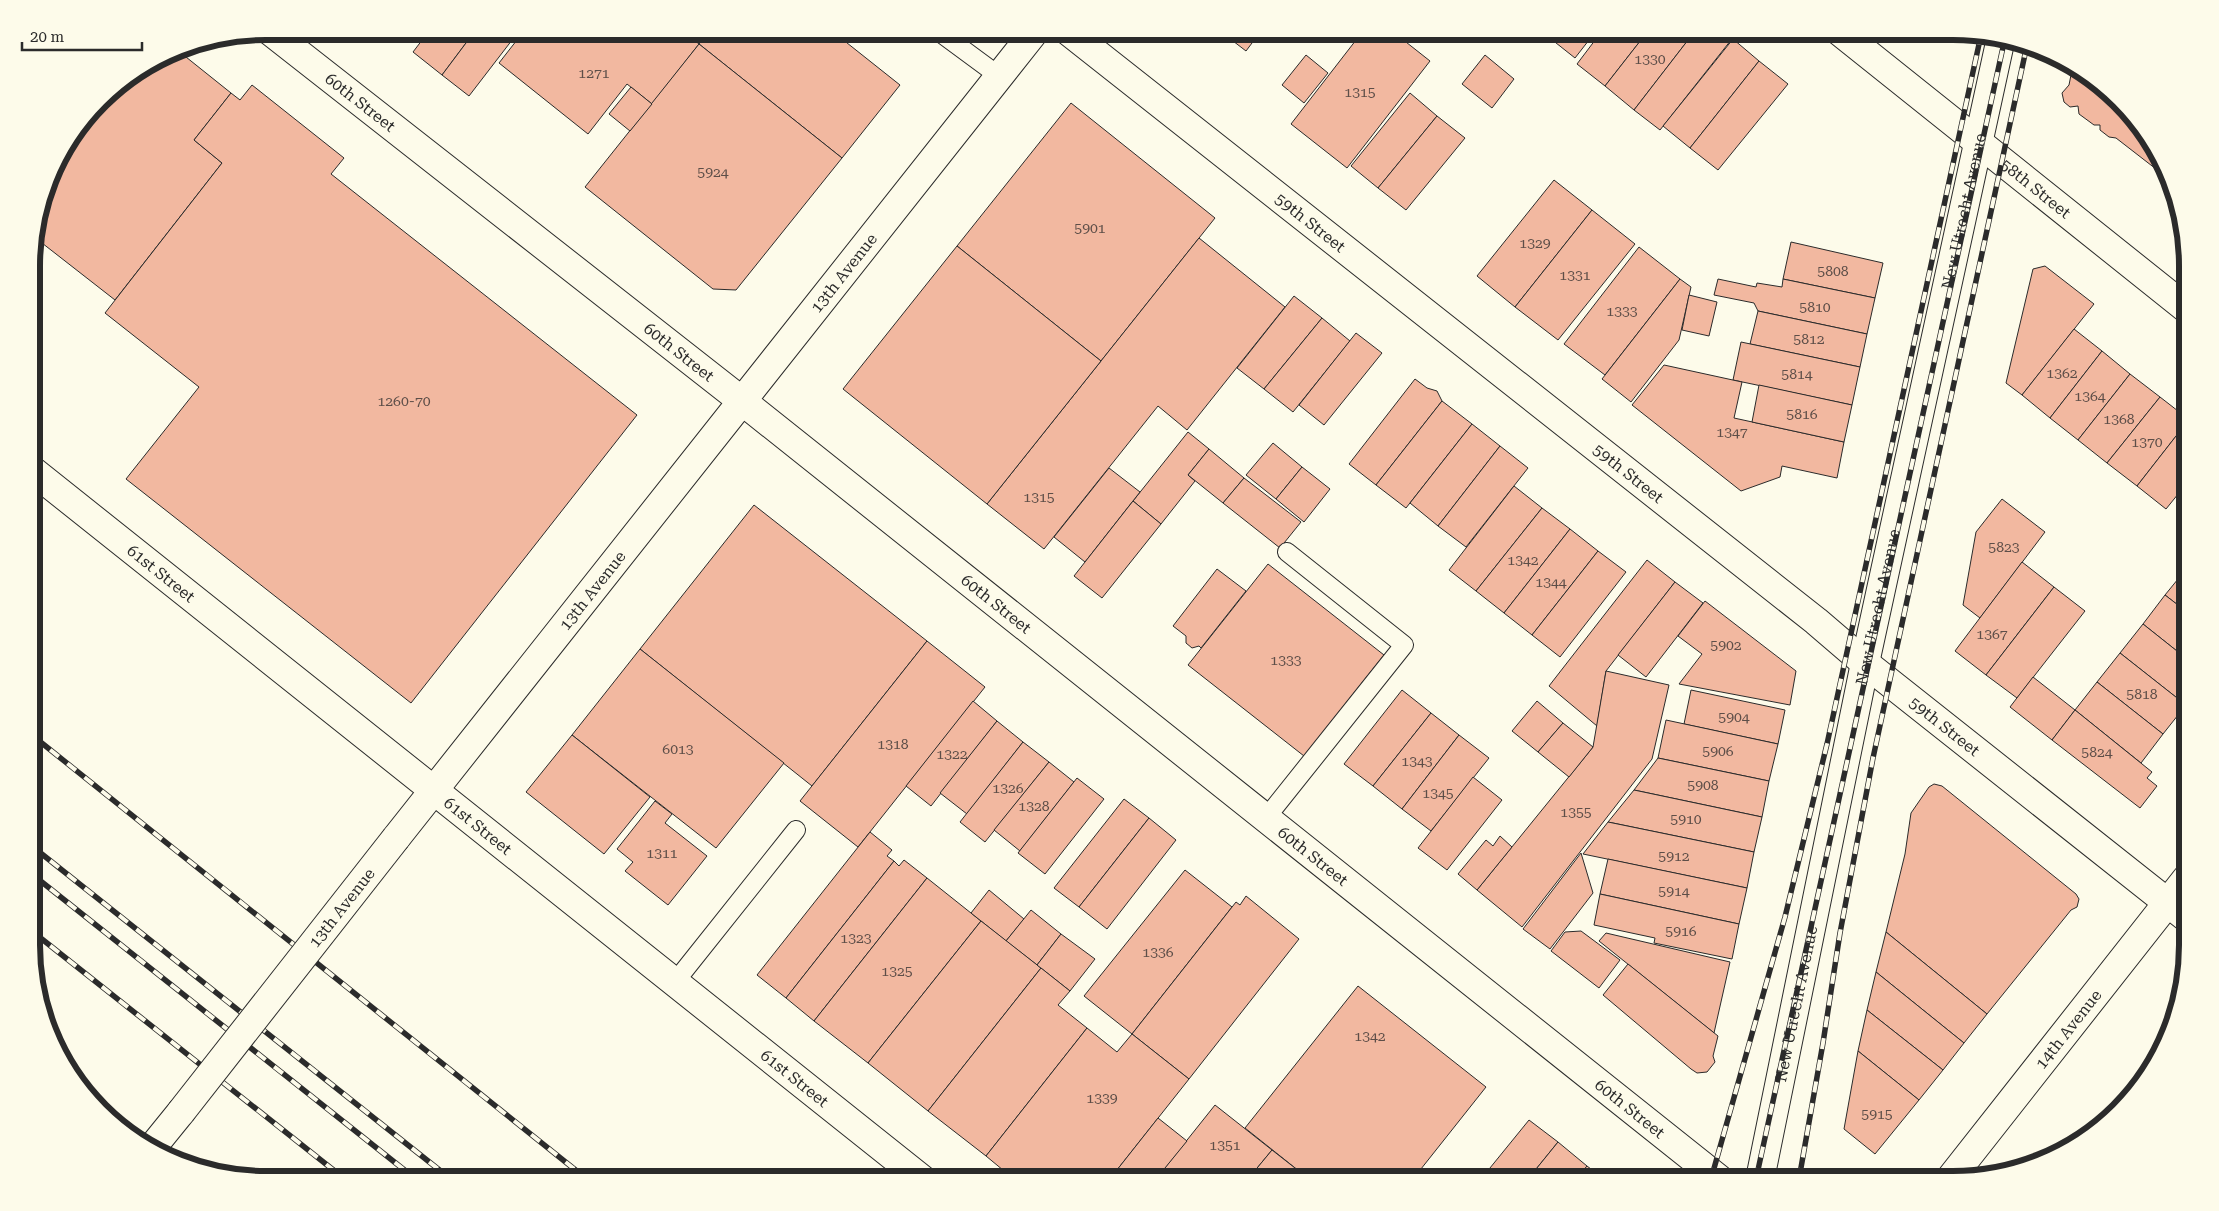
<svg xmlns="http://www.w3.org/2000/svg" width="2219" height="1211" font-family="'Roboto Serif',serif">
	<style>
		.building { fill: #f2b8a0; stroke: #2b2b2b }
		.lines { fill: none; stroke-linecap: round; stroke-linejoin: round }
		.lane-casing { stroke: #2b2b2b; stroke-width: 20 }
		.street-casing { stroke: #2b2b2b; stroke-width: 30 }
		.secondary-casing { stroke: #2b2b2b; stroke-width: 30 }
		.lane { stroke: #fdfbea; stroke-width: 18 }
		.street { stroke: #fdfbea; stroke-width: 28 }
		.secondary { stroke: #fdfbea; stroke-width: 28 }
		.rail-casing { stroke: #2b2b2b; stroke-width: 5.5 }
		.rail { stroke: #fdfbea; stroke-width: 4; stroke-dasharray: 11; stroke-linecap: butt }
		.street-bridge-casing { stroke: #2b2b2b; stroke-width: 30; stroke-linecap: butt }
		.street-bridge { stroke: #fdfbea; stroke-width: 28 }
		.labels { text-anchor: middle; stroke-width: 4; stroke-linejoin: round; paint-order: stroke }
		.number-label { font-size: 14px; fill: #5d4e48 }
		.street-label { font-size: 16px; fill: #2b2b2b; stroke: #fdfbea }
		.rim { fill: none; stroke: #2b2b2b; stroke-width: 6 }
	</style>
	<rect width="100%" height="100%" fill="#fdfbea"/>
	<!-- building -->
	<g class="building">
		<path d="M419 31H429L425 36Z"/>
		<path d="M429 31H475L442 75 413 52Z"/>
		<path d="M475 31H519L469 96 442 75Z"/>
		<path d="M524 31H683L699 44 652 104 627 84 588 134 499 63Z"/>
		<path d="M709 31H832L900 85 842 158 699 44Z"/>
		<path d="M1220 31H1261L1246 51Z"/>
		<path d="M1363 31H1392L1430 61 1347 168 1291 124Z"/>
		<path d="M1549 31H1596L1575 58 1546 35Z"/>
		<path d="M1602 31H1648L1605 86 1577 64Z"/>
		<path d="M1648 31H1695L1634 110 1605 86Z"/>
		<path d="M1695 31H1730L1735 35 1660 130 1634 110Z"/>
		<path d="M1733 39 1759 61 1690 148 1663 126Z"/>
		<path d="M699 44 842 158 736 290 713 289 585 187Z"/>
		<path d="M176 49 231 93 194 140 222 163 115 300 33 236 56 162 111 90Z"/>
		<path d="M1306 55 1328 73 1304 103 1282 85Z"/>
		<path d="M1485 55 1514 79 1492 108 1462 84Z"/>
		<path d="M1759 61 1788 84 1718 170 1690 148Z"/>
		<path d="M2073 65 2148 136 2167 174 2165 176 2116 138 2109 137 2100 130V125H2094L2079 114 2078 106 2070 107 2064 102 2062 93 2069 85Z"/>
		<path d="M252 85 344 158 331 174 637 415 411 703 126 479 199 387 105 313 222 163 194 140 231 93 240 100Z"/>
		<path d="M631 87 652 104 630 131 609 114Z"/>
		<path d="M1410 93 1437 116 1378 188 1351 166Z"/>
		<path d="M1071 103 1215 218 1101 361 957 246Z"/>
		<path d="M1437 116 1465 138 1406 210 1378 188Z"/>
		<path d="M1554 180 1592 210 1515 307 1477 276Z"/>
		<path d="M2174 188 2175 191 2178 204 2167 196Z"/>
		<path d="M1592 210 1635 244 1558 340 1515 307Z"/>
		<path d="M1199 238 1285 307 1187 430 1158 406 1044 549 987 504Z"/>
		<path d="M1791 242 1883 263 1875 298 1783 279Z"/>
		<path d="M957 246 1101 361 987 504 843 389Z"/>
		<path d="M1639 247 1680 279 1605 375 1564 344Z"/>
		<path d="M2045 266 2094 304 2022 395 2006 383 2033 269Z"/>
		<path d="M1680 279 1691 287 1679 340 1631 402 1602 379Z"/>
		<path d="M1718 279 1756 287 1757 283 1782 287 1783 279 1875 298 1867 334 1758 311 1754 303 1714 295Z"/>
		<path d="M1689 295 1717 302 1709 336 1682 330Z"/>
		<path d="M1294 296 1322 318 1264 389 1237 368Z"/>
		<path d="M1758 311 1867 334 1860 367 1750 344Z"/>
		<path d="M1322 318 1350 341 1293 412 1264 389Z"/>
		<path d="M2074 329 2102 351 2050 418 2022 395Z"/>
		<path d="M1356 333 1382 353 1324 425 1299 405Z"/>
		<path d="M1741 342 1860 367 1852 405 1733 380Z"/>
		<path d="M2102 351 2130 374 2078 440 2050 418Z"/>
		<path d="M1664 365 1742 382 1734 418 1844 442 1837 478 1782 466 1780 477 1741 491 1632 405Z"/>
		<path d="M2130 374 2160 397 2107 463 2078 440Z"/>
		<path d="M1415 379 1427 388 1437 391 1442 401 1376 485 1349 464Z"/>
		<path d="M1759 385 1852 405 1844 442 1752 422Z"/>
		<path d="M2160 397 2187 418V422L2137 486 2107 463Z"/>
		<path d="M1442 401 1472 424 1406 508 1376 485Z"/>
		<path d="M2187 422V483L2166 509 2137 486Z"/>
		<path d="M1472 424 1500 446 1438 526 1410 503Z"/>
		<path d="M1188 432 1209 449 1188 475 1195 481 1161 524 1133 501Z"/>
		<path d="M1273 443 1302 467 1276 499 1246 475Z"/>
		<path d="M1500 446 1528 468 1466 547 1438 526Z"/>
		<path d="M1209 449 1244 478 1223 503 1188 475Z"/>
		<path d="M1302 467 1330 489 1304 522 1276 499Z"/>
		<path d="M1109 468 1140 492 1085 562 1054 537Z"/>
		<path d="M1244 478 1301 522 1280 548 1223 503Z"/>
		<path d="M1514 486 1542 508 1476 591 1449 570Z"/>
		<path d="M2002 499 2045 532 1980 618 1963 605 1976 532Z"/>
		<path d="M1133 501 1161 524 1102 598 1074 576Z"/>
		<path d="M754 505 927 641 812 786 640 649Z"/>
		<path d="M1542 508 1570 529 1504 613 1476 591Z"/>
		<path d="M1570 529 1598 551 1532 635 1504 613Z"/>
		<path d="M1598 551 1626 572 1560 657 1532 635Z"/>
		<path d="M1647 560 1675 582 1606 671 1597 726 1549 686Z"/>
		<path d="M2022 562 2054 587 1986 675 1955 651Z"/>
		<path d="M1268 564 1384 655 1304 756 1188 665Z"/>
		<path d="M2187 568V612L2165 595Z"/>
		<path d="M1217 569 1246 591 1201 648 1199 646 1192 648 1186 643V636L1173 626Z"/>
		<path d="M1675 582 1703 603 1646 677 1618 655Z"/>
		<path d="M2054 587 2085 611 2017 698 1986 675Z"/>
		<path d="M2165 595 2187 612V659L2143 624Z"/>
		<path d="M1705 601 1796 671 1790 705 1679 684 1702 654 1678 636Z"/>
		<path d="M2143 624 2187 659 2186 705 2120 653Z"/>
		<path d="M927 641 985 687 858 847 800 801Z"/>
		<path d="M640 649 784 763 716 848 572 735Z"/>
		<path d="M2120 653 2186 705 2163 734 2097 682Z"/>
		<path d="M1606 671 1669 685 1652 759 1522 927 1477 890 1593 747Z"/>
		<path d="M2033 677 2075 710 2052 740 2010 707Z"/>
		<path d="M2097 682 2163 734 2141 763 2075 710Z"/>
		<path d="M1402 690 1431 713 1373 786 1344 764Z"/>
		<path d="M1691 690 1785 710 1778 744 1684 724Z"/>
		<path d="M973 701 997 721 931 806 906 786Z"/>
		<path d="M1537 701 1563 723 1538 752 1512 731Z"/>
		<path d="M2075 710 2152 772 2147 778 2157 786 2140 808 2052 740Z"/>
		<path d="M1431 713 1459 735 1402 809 1373 786Z"/>
		<path d="M1666 720 1778 744 1769 781 1658 758Z"/>
		<path d="M997 721 1023 742 967 814 940 793Z"/>
		<path d="M1563 723 1593 747 1569 777 1538 752Z"/>
		<path d="M572 735 650 797 604 854 526 792Z"/>
		<path d="M1459 735 1489 758 1431 831 1402 809Z"/>
		<path d="M1023 742 1049 762 985 842 960 822Z"/>
		<path d="M1658 758 1769 781 1762 817 1634 790Z"/>
		<path d="M1049 762 1074 782 1020 851 994 830Z"/>
		<path d="M1473 777 1502 800 1447 870 1418 848Z"/>
		<path d="M1077 778 1104 799 1045 874 1018 853Z"/>
		<path d="M1934 784 1942 786 2076 894 2079 899 2077 907 2071 910 1987 1014 1886 932 1905 854 1911 813 1929 787Z"/>
		<path d="M1634 790 1762 817 1754 852 1608 822Z"/>
		<path d="M1124 799 1149 818 1079 907 1054 888Z"/>
		<path d="M655 801 672 814 665 823 707 856 668 905 625 871 633 862 617 849Z"/>
		<path d="M1149 818 1176 840 1107 929 1079 907Z"/>
		<path d="M1608 822 1754 852 1747 888 1583 854Z"/>
		<path d="M870 832 892 850 887 856 894 861 786 998 757 975Z"/>
		<path d="M1500 836 1512 847 1477 890 1458 874 1486 840 1493 846Z"/>
		<path d="M1581 853 1593 893 1550 949 1523 929Z"/>
		<path d="M1608 859 1747 888 1739 924 1600 894Z"/>
		<path d="M904 860 927 878 814 1021 786 998 894 861 899 866Z"/>
		<path d="M1185 870 1232 907 1132 1034 1084 996Z"/>
		<path d="M927 878 981 921 868 1063 814 1021Z"/>
		<path d="M989 890 1024 919 1006 941 971 913Z"/>
		<path d="M1600 894 1739 924 1732 959 1654 943 1655 938 1594 925Z"/>
		<path d="M1246 896 1299 939 1189 1079 1132 1034 1236 902 1240 905Z"/>
		<path d="M1031 910 1061 934 1037 965 1006 941Z"/>
		<path d="M981 921 1041 968 928 1111 868 1063Z"/>
		<path d="M1581 931 1620 960 1599 988 1551 951 1565 932Z"/>
		<path d="M1886 932 1987 1014 1964 1043 1876 972Z"/>
		<path d="M1606 933 1730 962 1714 1033 1599 941Z"/>
		<path d="M1061 934 1095 959 1070 991 1037 965Z"/>
		<path d="M1628 964 1718 1036 1713 1056 1715 1062 1707 1072 1697 1073 1691 1069 1603 995Z"/>
		<path d="M1041 968 1070 991 1058 1005 1087 1028 986 1156 928 1111Z"/>
		<path d="M1876 972 1964 1043 1943 1070 1867 1010Z"/>
		<path d="M1358 986 1486 1087 1413 1179H1309L1245 1128Z"/>
		<path d="M1867 1010 1943 1070 1919 1100 1858 1051Z"/>
		<path d="M1087 1028 1117 1052 1132 1034 1189 1079 1109 1180H1015L986 1156Z"/>
		<path d="M1858 1051 1919 1100 1875 1154 1844 1129Z"/>
		<path d="M1215 1105 1272 1150 1248 1179H1156Z"/>
		<path d="M1158 1118 1187 1141 1156 1179 1109 1180Z"/>
		<path d="M1529 1120 1558 1142 1528 1179H1481Z"/>
		<path d="M1558 1142 1587 1166 1576 1179H1528Z"/>
		<path d="M1272 1150 1309 1179H1248Z"/>
		<path d="M1587 1166 1604 1179H1576Z"/>
	</g>
	<g class="lines">
		<defs>
			<g id="lane">
				<path d="M938 31 999 76"/>
				<path d="M1266 818 1404 645 1287 552"/>
				<path d="M675 982 796 830"/>
			</g>
			<g id="street">
				<path id="s1" d="M270 31 742 401 1719 1179"/>
				<path id="s2" d="M1068 31 1816 621 1865 663 2187 918"/>
				<path id="s3" d="M1839 31 2187 309"/>
				<path id="s4" d="M33 471 923 1180"/>
				<path id="s5" d="M396 838 1035 31"/>
				<path d="M151 1149 181 1112"/>
			</g>
			<g id="secondary">
				<path id="s6" d="M1760 1179 1865 663 2001 38"/>
				<path id="s7" d="M1950 1179 2187 878"/>
			</g>
		</defs>
		<!-- lane casing -->
		<use href="#lane" class="lane-casing"/>
		<!-- street casing -->
		<use href="#street" class="street-casing"/>
		<!-- secondary casing -->
		<use href="#secondary" class="secondary-casing"/>
		<!-- lane -->
		<use href="#lane" class="lane"/>
		<!-- street -->
		<use href="#street" class="street"/>
		<!-- secondary -->
		<use href="#secondary" class="secondary"/>
		<defs>
			<g id="rail">
				<path d="M33 736 588 1180"/>
				<path d="M33 847 452 1180"/>
				<path d="M33 875 417 1180"/>
				<path d="M33 932 346 1180"/>
				<path d="M1711 1179 1785 917 1827 744 1981 35"/>
				<path d="M1756 1179 2005 38"/>
				<path d="M1799 1179 1823 1043 1840 933 1873 758 2027 45"/>
			</g>
		</defs>
		<!-- rail casing -->
		<use href="#rail" class="rail-casing"/>
		<!-- rail -->
		<use href="#rail" class="rail"/>
		<defs>
			<g id="street-bridge">
				<path id="s8" d="M181 1112 396 838"/>
			</g>
		</defs>
		<!-- street-bridge casing -->
		<use href="#street-bridge" class="street-bridge-casing"/>
		<!-- street-bridge -->
		<use href="#street-bridge" class="street-bridge"/>
	</g>
	<g class="labels">
		<!-- number labels -->
		<g class="number-label">
			<text x="1650" y="64">1330</text>
			<text x="594" y="78">1271</text>
			<text x="1360" y="97">1315</text>
			<text x="713" y="177">5924</text>
			<text x="1090" y="233">5901</text>
			<text x="1535" y="248">1329</text>
			<text x="1833" y="276">5808</text>
			<text x="1575" y="280">1331</text>
			<text x="1815" y="312">5810</text>
			<text x="1622" y="316">1333</text>
			<text x="1809" y="344">5812</text>
			<text x="2062" y="378">1362</text>
			<text x="1797" y="379">5814</text>
			<text x="2090" y="401">1364</text>
			<text x="404" y="406">1260-70</text>
			<text x="1802" y="419">5816</text>
			<text x="2119" y="424">1368</text>
			<text x="1732" y="437">1347</text>
			<text x="2147" y="447">1370</text>
			<text x="1039" y="502">1315</text>
			<text x="2004" y="552">5823</text>
			<text x="1523" y="565">1342</text>
			<text x="1551" y="587">1344</text>
			<text x="1992" y="639">1367</text>
			<text x="1726" y="650">5902</text>
			<text x="1286" y="665">1333</text>
			<text x="2142" y="699">5818</text>
			<text x="1734" y="722">5904</text>
			<text x="893" y="749">1318</text>
			<text x="678" y="754">6013</text>
			<text x="1718" y="756">5906</text>
			<text x="2097" y="757">5824</text>
			<text x="952" y="759">1322</text>
			<text x="1417" y="766">1343</text>
			<text x="1703" y="790">5908</text>
			<text x="1008" y="793">1326</text>
			<text x="1438" y="798">1345</text>
			<text x="1034" y="811">1328</text>
			<text x="1576" y="817">1355</text>
			<text x="1686" y="824">5910</text>
			<text x="662" y="858">1311</text>
			<text x="1674" y="861">5912</text>
			<text x="1674" y="896">5914</text>
			<text x="1681" y="936">5916</text>
			<text x="856" y="943">1323</text>
			<text x="1158" y="957">1336</text>
			<text x="897" y="976">1325</text>
			<text x="1370" y="1041">1342</text>
			<text x="1102" y="1103">1339</text>
			<text x="1877" y="1119">5915</text>
			<text x="1225" y="1150">1351</text>
		</g>
		<!-- street labels -->
		<g class="street-label">
			<text dy="6" stroke="none"><textPath href="#s1" startOffset="115">60th Street</textPath></text>
			<text dy="6" stroke="none"><textPath href="#s3" startOffset="252">58th Street</textPath></text>
			<text dy="6" stroke="none"><textPath href="#s6" startOffset="989">New Utrecht Avenue</textPath></text>
			<text dy="6" stroke="none"><textPath href="#s2" startOffset="309">59th Street</textPath></text>
			<text dy="6" stroke="none"><textPath href="#s5" startOffset="721">13th Avenue</textPath></text>
			<text dy="6" stroke="none"><textPath href="#s1" startOffset="520">60th Street</textPath></text>
			<text dy="6" stroke="none"><textPath href="#s2" startOffset="714">59th Street</textPath></text>
			<text dy="6" stroke="none"><textPath href="#s4" startOffset="164">61st Street</textPath></text>
			<text dy="6" stroke="none"><textPath href="#s5" startOffset="316">13th Avenue</textPath></text>
			<text dy="6" stroke="none"><textPath href="#s1" startOffset="925">60th Street</textPath></text>
			<text dy="6" stroke="none"><textPath href="#s6" startOffset="584">New Utrecht Avenue</textPath></text>
			<text dy="6" stroke="none"><textPath href="#s2" startOffset="1119">59th Street</textPath></text>
			<text dy="6" stroke="none"><textPath href="#s4" startOffset="569">61st Street</textPath></text>
			<text dy="6" stroke="none"><textPath href="#s1" startOffset="1330">60th Street</textPath></text>
			<text dy="6" stroke="none"><textPath href="#s8" startOffset="260">13th Avenue</textPath></text>
			<text dy="6" stroke="none"><textPath href="#s6" startOffset="179">New Utrecht Avenue</textPath></text>
			<text dy="6" stroke="none"><textPath href="#s7" startOffset="191">14th Avenue</textPath></text>
			<text dy="6" stroke="none"><textPath href="#s4" startOffset="974">61st Street</textPath></text>
			<text dy="6" stroke="none"><textPath href="#s1" startOffset="1735">60th Street</textPath></text>
		</g>
	</g>
	<!-- crop -->
	<path d="M0 0H2219V1211H0ZM266 40H1953A226 226 0 0 1 2179 266V945A226 226 0 0 1 1953 1171H266A226 226 0 0 1 40 945V266A226 226 0 0 1 266 40Z" fill="#fdfbea" fill-rule="evenodd"/>
	<path class="rim" d="M266 40H1953A226 226 0 0 1 2179 266V945A226 226 0 0 1 1953 1171H266A226 226 0 0 1 40 945V266A226 226 0 0 1 266 40Z"/>
	<!-- scale -->
	<path d="M22 42v8h120v-8" fill="none" stroke="#2b2b2b" stroke-width="2.5"/>
	<text x="30" y="42" font-size="15" fill="#2b2b2b" stroke="#fdfbea" stroke-width="4" paint-order="stroke">20 m</text>
</svg>
